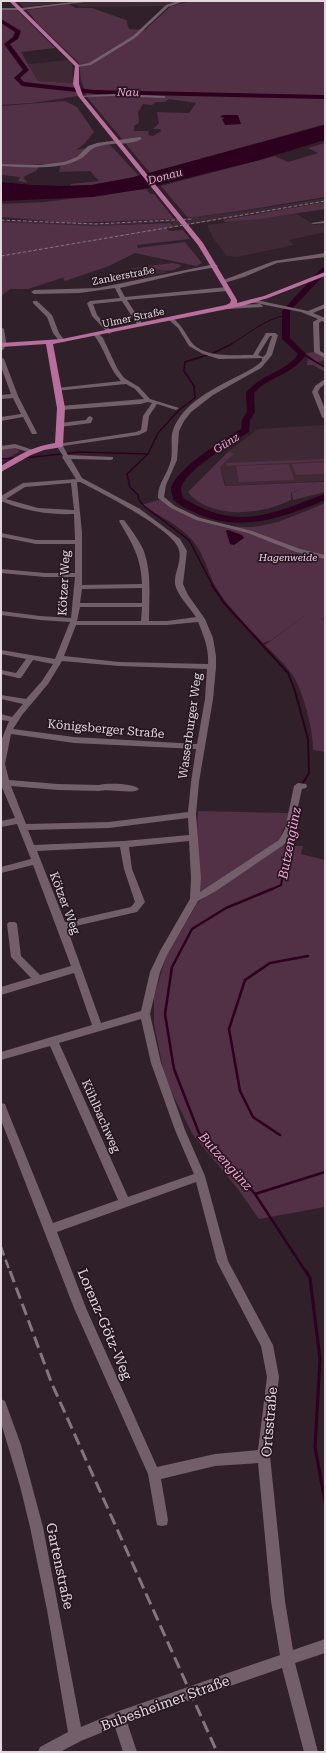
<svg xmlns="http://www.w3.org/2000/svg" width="326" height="1753" font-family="'Roboto Serif',serif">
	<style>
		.built { fill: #3e2935 }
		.green { fill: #523045; fill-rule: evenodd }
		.water { fill: #2c001e }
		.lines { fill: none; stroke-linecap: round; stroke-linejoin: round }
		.stream-far4 { stroke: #2c001e; stroke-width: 1 }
		.stream-far3 { stroke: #2c001e; stroke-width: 1.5 }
		.stream-far2 { stroke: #2c001e; stroke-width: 2 }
		.stream-far1 { stroke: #2c001e; stroke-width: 2.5 }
		.stream { stroke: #2c001e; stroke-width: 3 }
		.river { fill: #2c001e; fill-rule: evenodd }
		.minor { fill: #735f6a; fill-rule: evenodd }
		.major { fill: #b96f9d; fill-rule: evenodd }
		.rail-far2 { stroke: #84767f; stroke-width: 1; stroke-dasharray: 3.5 2; stroke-linecap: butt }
		.rail-far1 { stroke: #84767f; stroke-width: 2.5; stroke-dasharray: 9 4.5; stroke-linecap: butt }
		.rail { stroke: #84767f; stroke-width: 3; stroke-dasharray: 12 5.5; stroke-linecap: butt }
		.labels { text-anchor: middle; stroke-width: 3.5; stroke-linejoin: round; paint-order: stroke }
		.far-street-label { font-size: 10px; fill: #e4d8df; stroke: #261720 }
		.far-park-label { font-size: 10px; font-style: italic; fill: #f4d1e5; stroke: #261720 }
		.far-water-label { font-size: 11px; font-style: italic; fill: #f9a4d7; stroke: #261720 }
		.street-label { font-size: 12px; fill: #e4d8df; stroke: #261720 }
		.water-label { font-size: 13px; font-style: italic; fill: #f9a4d7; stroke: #261720 }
		.near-street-label { font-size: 14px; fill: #e4d8df; stroke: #261720 }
	</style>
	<rect width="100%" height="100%" fill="#30202a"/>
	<!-- built -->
	<g class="built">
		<path d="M18 1H192L171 6 79 7 72 3 24 8Z"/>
		<path d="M69 60 72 64 73 83 38 81 28 64Z"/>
		<path d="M325 198V202L1 257V256L173 226 170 222 95 226 47 225 1 222V220L96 223 169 220 246 211Z"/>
		<path d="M297 214 314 225 325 224V232L289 240 294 245 237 257 227 256 213 238 207 225Z"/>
		<path d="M147 266 168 272 144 278 133 276 128 269Z"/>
		<path d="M325 425V481L226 486 220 467 234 454 229 451 258 429Z"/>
	</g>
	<!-- green -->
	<g class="green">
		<path d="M192 1H325V124L150 173 87 97 81 80 79 63 38 24 27 10 69 4 76 8H92L126 20 129 29 145 30 171 6ZM169 99 196 103 189 113 157 112 159 123 153 129H160L161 131 153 136 148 135 149 131H134V126L139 123 138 112 143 104 152 105 156 102H165Z"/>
		<path d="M1 9H16L55 48 21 52 38 81 73 83 79 96 32 103 1 105Z"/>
		<path d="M65 101 77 107 94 132 84 144 76 150 108 144 111 146 139 176 91 185 70 186 71 184 99 181 90 171 59 172 61 164 1 165V106Z"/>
		<path d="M325 143V197L246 210 188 218 161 186 275 156 288 162 318 153 308 148Z"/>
		<path d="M1 166 39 167 36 171 23 177 28 183 18 181 20 177 1 175Z"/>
		<path d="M146 189 150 194H154L174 219 71 223 1 217V204L45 202Z"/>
		<path d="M325 202V209L261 219 225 222 223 220Z"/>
		<path d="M1 222 95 226 170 223 173 226 166 228 170 231 183 230 190 239 137 245 138 248 185 242 202 263 196 266 135 253 109 266 65 281 63 278 65 277 28 289H10L1 296Z"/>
		<path d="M173 263 182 265C171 275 161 270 147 266Z"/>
		<path d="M317 352 325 358V360L319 362 325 366V372L313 365H307L308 358 313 359 306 353Z"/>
		<path d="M12 447 18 449 19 452 1 462V450Z"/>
		<path d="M229 451 234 454 220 467 225 486 316 482 309 486 291 493V500C262 515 210 520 188 492Z"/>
		<path d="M325 459V461L227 466 226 463Z"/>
		<path d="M325 462V474L296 475 292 464Z"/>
		<path d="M289 464 294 480 239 482 236 466Z"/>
		<path d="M317 482H325V492L293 500 292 493Z"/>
		<path d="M166 498C170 507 183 511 191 514 210 521 231 528 251 527 277 525 302 512 325 503V620L319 617 325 621V752L313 750C314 733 302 686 291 673 284 663 274 654 265 645L310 612 271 640 263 643C246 625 226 605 214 584 207 569 203 552 192 540 179 525 158 515 141 505Z"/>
		<path d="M198 811 290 813 279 841 200 894 197 838Z"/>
		<path d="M279 845 303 846 301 854 325 860V1207L259 1219 237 1188 193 1135 165 1079 154 1024V997L166 956 198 902Z"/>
	</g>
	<!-- water -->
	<g class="water">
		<path d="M223 115H238L241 124 225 125 222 119 225 118 220 117Z"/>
		<path d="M325 125V140L256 161 143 189 93 197 1 201V182L32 185 61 186 91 185 130 178Z"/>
		<path d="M228 530 242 535 244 538 234 545 230 544 226 531Z"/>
	</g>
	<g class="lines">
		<!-- stream-far4 -->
		<path class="stream-far4" d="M230 345C250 333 264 319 287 315"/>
		<!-- stream-far3 -->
		<g class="stream-far3">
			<path d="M302 354 325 367"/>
			<path d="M24 458 80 452 147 454"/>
			<path d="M1 459 16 458"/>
			<path d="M213 586 189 540 144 506 139 500 138 495 130 487 127 474 148 454 158 433 179 410 195 398 194 386 184 371 185 362 211 354 232 344"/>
		</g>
		<!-- stream-far2 -->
		<g class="stream-far2">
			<path d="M212 585 224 603 288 673 295 691 308 739 309 773 301 786"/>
			<path d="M270 890 281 885 292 831"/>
		</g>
		<!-- stream-far1 -->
		<g class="stream-far1">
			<path d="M272 889 226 908 192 929 172 967 165 1014 174 1069 199 1133 255 1194 306 1272"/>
			<path d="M280 1135 253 1117 240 1091 229 1029 245 980 270 963 308 956"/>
			<path d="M255 1194 325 1172"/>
		</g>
		<!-- stream -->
		<path class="stream" d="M306 1271 310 1278 320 1359 315 1447 325 1502"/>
		<!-- river -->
		<g class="river">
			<path d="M1 19 21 31 18 39 10 44 29 70 20 78 24 82 95 90 325 95V99L95 94 22 86 14 78 23 70 4 44 13 37 15 32 1 23Z"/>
			<path d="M322 268H325V274L290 311V338L306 354C295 374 269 376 254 393L255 412 250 420 249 432C234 442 184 470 181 489 181 491 182 495 183 498 224 523 252 521 296 505 306 501 315 497 325 494V500C283 518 237 534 194 512 187 509 178 505 173 499 173 496 171 492 171 490 173 470 225 439 241 429L242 420 247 412 246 393C260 374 288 371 298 354L282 339V311Z"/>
		</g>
		<!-- minor -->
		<g class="minor">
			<path d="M82 1H93L22 10H1V8H22Z"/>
			<path d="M178 1H184L168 7 135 38 91 65 77 67 75 66 89 63 133 36 166 5Z"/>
			<path d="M114 94 164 96 166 97 164 98 114 96 81 97 79 96Z"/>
			<path d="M140 137 142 139C128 146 114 142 100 146 89 148 88 155 80 159 59 171 24 167 1 166V164L40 165 64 162 77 157 88 146 97 143Z"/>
			<path d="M325 221V223L313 224 311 223Z"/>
			<path d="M325 253V257L277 263 244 277 224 283 221 281 274 261Z"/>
			<path d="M215 264 218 266 217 267 188 272 120 288 125 297 227 287 230 289 227 291 127 300 143 325 142 326H138L122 301 93 304 97 315 112 332 109 334 92 316 87 303 90 301 120 298 115 288 80 293 34 294 31 292 34 290 98 288Z"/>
			<path d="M252 299 308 311 325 304V308L313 313 325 318V322L322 321 319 323 320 351 325 354V358L314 352 313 322 318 319 301 312 250 302 249 301Z"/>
			<path d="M33 301H37L52 315 59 333 65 341 64 342H60L53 333 47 317 33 303Z"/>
			<path d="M260 304 263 306 262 307 228 309 225 307 228 305Z"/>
			<path d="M169 318H173C183 327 185 333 192 343 205 358 235 355 253 355L266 333H275L278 335 272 355 261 368 213 395 191 412 184 421 179 431 177 460 166 485 164 497 175 506 200 518 252 531 300 549 325 555V559L296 552 248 533 196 520 171 508 158 498C157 484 168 474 171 460 173 451 170 439 173 430 183 403 213 389 236 377 245 372 255 368 262 361V358L219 359 203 354 189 346 178 328 169 320ZM270 336H272L266 354 263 357 258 355Z"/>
			<path d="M1 327 4 329 6 342 4 349 1 351Z"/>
			<path d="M94 333H98L103 338 117 368 124 378 139 387 150 399 179 408 176 410 157 404 149 416 147 431 139 435 63 446 68 455 113 457V459L111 460 71 459 82 478 140 509 180 539 187 551 183 584 188 595 205 619 213 638 216 656V667L213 699 199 782 196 814 201 878 200 892 279 840 285 829 294 786 298 783 306 784 307 786 306 788 302 789 293 829 285 844 216 891 198 901 167 955 160 972 150 1014 161 1063 185 1130 205 1176 228 1261 273 1345 279 1377 270 1456 285 1601 293 1650 325 1639V1653L295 1663 318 1752H304L282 1668 127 1722 137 1752H123L115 1727 81 1741 60 1752H38L40 1747 68 1732 47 1610 30 1527 20 1486 1 1423V1399L5 1401 21 1445 43 1527 81 1727 119 1711 280 1655 271 1601 258 1463 215 1466 161 1479 168 1520 167 1525 162 1526 157 1525 148 1474 74 1308 1 1120V1103L5 1104 6 1107 53 1223 118 1200 50 1046 1 1060V1052L92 1025 74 973 1 995V987L31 978 11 957 7 924 9 922H15L17 924 21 956 40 975 71 966 33 865 1 873V867L31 859 17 824 1 827V821L15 818 1 785V741L9 721 1 720V714L12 717 23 704 1 699V695L26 699 42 681 53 664 33 660 21 678H18L1 674V670L16 673 26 659 1 654V650L55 659 70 622 40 620 1 615V611L40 616 71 618 75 577H45L1 573V569L45 573H75V544H36L1 537V533L36 540H75L74 514C49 515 25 511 1 501V496L23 483 76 479 62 457 63 456 56 445 57 444 136 432 141 430 143 416 152 403 148 402 140 404 61 410 58 408 61 406 144 399 135 389 126 384 55 391 54 390 57 388 121 381C108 368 105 348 93 334ZM77 482H80C100 492 175 530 179 550 182 561 174 573 175 584 177 595 190 608 196 617L167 621H149C149 597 152 571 143 549 138 539 131 529 124 520H120L119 521C132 543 141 557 142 584L82 585V533ZM71 483 74 510 38 508 6 499 25 487ZM142 588V603H80L82 589ZM80 607H142L141 621H77ZM198 622C204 636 209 649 208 664L119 662 64 656 76 625H167ZM62 661 119 666 207 669 205 699 197 744 74 737 13 729 22 715 48 684ZM11 734 74 743 196 749 191 782 188 812 109 822 26 824 11 786 58 790 99 791C110 788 134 795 139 789 134 783 106 783 99 785L58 784 9 780 5 764ZM188 818 189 835 124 841 34 845 28 830 109 828ZM189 841 191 878 190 899 160 951 150 972 141 1011 101 1023 67 928 137 912 145 902 132 869 129 847ZM120 847 124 869 135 902 131 907 65 922 37 851ZM141 1019 151 1063 175 1130 194 1174 128 1197 59 1043ZM196 1182 217 1262 261 1346 267 1377 258 1450 215 1454 157 1467 86 1308 57 1232Z"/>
			<path d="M1 357 4 359 18 396 37 433 36 434H32L23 417 1 421V417L21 414 13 398 1 399V395L11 394 1 367Z"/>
			<path d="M325 379V384L320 388 318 392 325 409V419L322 417 312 392 315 386Z"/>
			<path d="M90 416 93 418 91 423 60 427 57 425 60 423 86 420 88 417Z"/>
			<path d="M15 444 33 450 34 451 31 453 15 448 1 450V446Z"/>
		</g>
		<!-- major -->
		<path class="major" d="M9 1H14L79 65V84L83 96 203 243 237 300V303L264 296 325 272V276L268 298 242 306 53 344 65 408 63 445 62 447 44 450 31 455 1 472V466C18 455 34 446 55 443L57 408 46 344 1 347V343L62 339 226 305 230 303 231 300 198 245 78 96 73 84 75 66Z"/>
		<!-- rail-far2 -->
		<g class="rail-far2">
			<path d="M1 220 95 224 193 219"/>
			<path d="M1 256 325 201"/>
		</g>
		<!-- rail-far1 -->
		<path class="rail-far1" d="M1 1247 10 1272"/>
		<!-- rail -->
		<path class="rail" d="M10 1271 52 1384 217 1752"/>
	</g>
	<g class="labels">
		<!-- far-street labels -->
		<g class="far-street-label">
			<text transform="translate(123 275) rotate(-11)" y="4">Zankerstraße</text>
			<text transform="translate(133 317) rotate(-12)" y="4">Ulmer Straße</text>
		</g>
		<!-- far-park labels -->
		<g class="far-park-label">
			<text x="288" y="561">Hagenweide</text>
		</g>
		<!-- far-water labels -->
		<g class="far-water-label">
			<text transform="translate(128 92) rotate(1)" y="4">Nau</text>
			<text transform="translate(165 176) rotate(-15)" y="4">Donau</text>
			<text transform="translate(226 443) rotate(-32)" y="4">Günz</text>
		</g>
		<!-- street labels -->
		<g class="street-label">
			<text transform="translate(64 583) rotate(-87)" y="4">Kötzer Weg</text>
			<text transform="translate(190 726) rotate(-82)" y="4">Wasserburger Weg</text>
			<text transform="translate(106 729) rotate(5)" y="4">Königsberger Straße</text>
			<text transform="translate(65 903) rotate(69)" y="4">Kötzer Weg</text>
			<text transform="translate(101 1116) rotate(66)" y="4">Kühlbachweg</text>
		</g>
		<!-- water labels -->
		<g class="water-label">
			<text transform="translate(289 843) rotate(-79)" y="5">Butzengünz</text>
			<text transform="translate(226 1161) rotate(48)" y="5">Butzengünz</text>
		</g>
		<!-- near-street labels -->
		<g class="near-street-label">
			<text transform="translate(105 1324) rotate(67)" y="5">Lorenz-Götz-Weg</text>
			<text transform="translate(269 1422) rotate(-85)" y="5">Ortsstraße</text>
			<text transform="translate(60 1566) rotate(78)" y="5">Gartenstraße</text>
			<text transform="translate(165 1703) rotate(-20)" y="5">Bubesheimer Straße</text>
		</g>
	</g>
	<!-- border -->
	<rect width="326" height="1753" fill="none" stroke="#e4d8df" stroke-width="4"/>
</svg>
